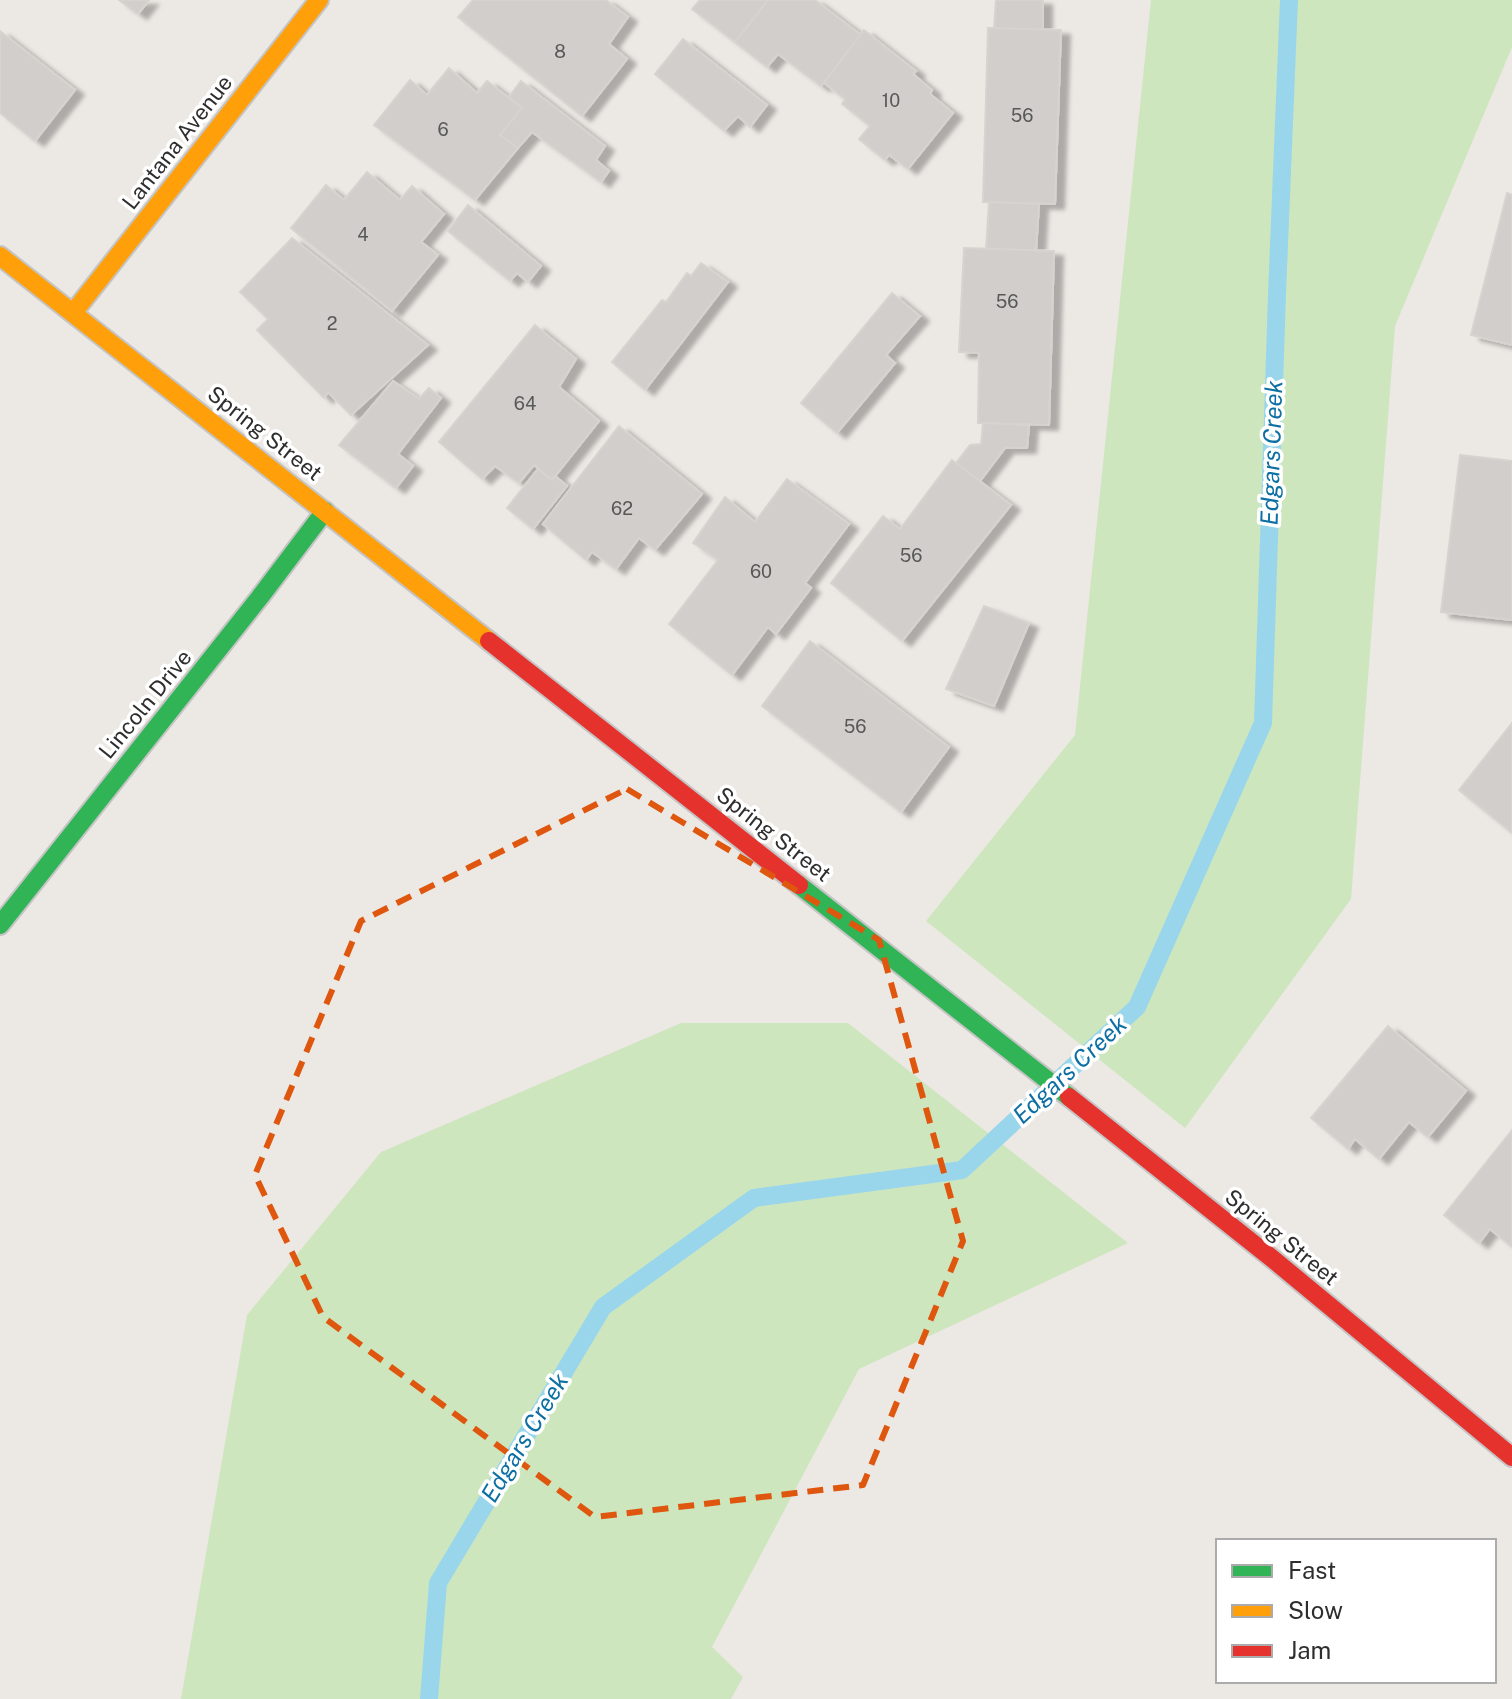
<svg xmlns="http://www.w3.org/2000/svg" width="1512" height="1699" font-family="'Public Sans',sans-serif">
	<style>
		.green { fill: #cee6be }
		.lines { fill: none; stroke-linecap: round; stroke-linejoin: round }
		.stream { stroke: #99d6ec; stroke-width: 18 }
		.building { fill: #d1cecb; stroke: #d7d4d0; stroke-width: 2; filter: url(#shadow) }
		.fast-casing { stroke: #c5c4c5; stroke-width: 22 }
		.slow-casing { stroke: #c5c4c5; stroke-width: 22 }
		.jam-casing { stroke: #c5c4c5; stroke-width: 22 }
		.fast { stroke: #30b455; stroke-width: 18 }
		.slow { stroke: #ff9f0a; stroke-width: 18 }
		.jam { stroke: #e5322d; stroke-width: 18 }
		.marked { fill: none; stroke: #df570e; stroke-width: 6; stroke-dasharray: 16 10; stroke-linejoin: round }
		.labels { text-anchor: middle; stroke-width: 7; stroke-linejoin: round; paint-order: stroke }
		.number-label { font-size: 18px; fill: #585857 }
		.street-label { font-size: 22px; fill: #2e2e2e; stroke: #fff }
		.water-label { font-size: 24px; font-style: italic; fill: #0d6fa3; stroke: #fff }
	</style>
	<defs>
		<filter id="shadow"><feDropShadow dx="9" dy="5" stdDeviation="2" flood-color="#0004"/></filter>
	</defs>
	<rect width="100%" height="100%" fill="#ece8e4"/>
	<!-- green -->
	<g class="green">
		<path d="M1151 0H1512V47L1395 326 1351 899 1185 1128 926 921 1075 735Z"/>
		<path d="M681 1023H848L1128 1243 859 1369 712 1647 743 1677 731 1699H181L247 1315 381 1152Z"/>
	</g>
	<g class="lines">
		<!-- stream -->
		<path class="stream" d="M429 1699 438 1583 603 1307 754 1198 962 1170 1137 1007 1263 723 1277 294 1289 0"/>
	</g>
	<!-- building -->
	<g class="building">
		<path d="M119 0H149L138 14Z"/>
		<path d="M473 0H606L628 17 609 44 627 59 582 116 458 17Z"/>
		<path d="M700 0H768L735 42 692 9Z"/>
		<path d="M768 0H815L861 35 821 86 778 54 767 67 735 42Z"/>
		<path d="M996 0H1043V30L994 29Z"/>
		<path d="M988 28 1061 30 1055 204 983 202Z"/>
		<path d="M864 30 916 71 913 74 932 90 930 94 953 113 908 169 889 155 885 160 859 139 870 126 842 104 845 99 824 83Z"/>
		<path d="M0 31 75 90 35 141 0 113Z"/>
		<path d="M683 39 767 105 750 127 738 116 724 131 655 74Z"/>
		<path d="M449 68 477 93 487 81 522 108 500 135 518 148 475 200 374 125 410 80 427 95Z"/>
		<path d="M521 81 605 146 596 160 609 171 601 182 532 132 518 148 500 135 522 108 509 97Z"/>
		<path d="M367 172 400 200 412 186 444 214 421 242 438 255 392 311 291 228 326 185 344 200Z"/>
		<path d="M1507 193 1512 195V345L1471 335Z"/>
		<path d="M989 202 1039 204 1036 251 986 249Z"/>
		<path d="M468 205 541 266 528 282 517 273 510 281 448 231Z"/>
		<path d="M292 238 428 345 351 415 328 392 324 398 257 330 268 319 240 292Z"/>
		<path d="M964 248 1054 251 1049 425 978 423 979 353 959 352Z"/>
		<path d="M701 263 728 282 645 390 612 362 662 300 666 302 687 273 691 276Z"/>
		<path d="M892 293 920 316 886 355 895 363 837 433 801 403Z"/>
		<path d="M535 325 576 359 559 387 599 421 552 480 534 465 519 483 495 466 482 479 439 442Z"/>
		<path d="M393 381 419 399 429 388 441 398 398 454 413 466 396 488 339 445Z"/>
		<path d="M983 423 1029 425 1027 448H1005L980 481 956 463 970 445 981 444Z"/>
		<path d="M619 426 702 494 655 550 639 538 616 569 592 552 586 560 543 524Z"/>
		<path d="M1460 455 1512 461V620L1441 612Z"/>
		<path d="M952 460 1011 505 902 641 831 583 883 516 900 529Z"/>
		<path d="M538 469 552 480 555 476 567 486 533 529 507 508Z"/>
		<path d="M787 479 849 524 805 583 811 588 776 634 768 627 732 675 669 624 718 560 693 543 725 497 755 522Z"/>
		<path d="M984 606 1029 623 994 706 946 689Z"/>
		<path d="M810 641 949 747 901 812 762 706Z"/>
		<path d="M1512 723V833L1459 790Z"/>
		<path d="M1388 1026 1466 1091 1428 1137 1409 1122 1379 1159 1355 1139 1348 1149 1311 1118Z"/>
		<path d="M1512 1130V1247L1490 1229 1479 1243 1444 1215Z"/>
	</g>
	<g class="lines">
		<defs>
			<g id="fast">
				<path d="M799 885 1069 1097"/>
				<path d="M0 925 260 597 325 511"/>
			</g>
			<g id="slow">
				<path d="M0 256 489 641"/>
				<path d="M73 313 319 0"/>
			</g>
			<g id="jam">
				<path d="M489 641 799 885"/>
				<path d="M1069 1097 1274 1260 1512 1457"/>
			</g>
		</defs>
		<!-- fast casing -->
		<use href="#fast" class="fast-casing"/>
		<!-- slow casing -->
		<use href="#slow" class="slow-casing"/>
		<!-- jam casing -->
		<use href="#jam" class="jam-casing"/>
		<!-- fast -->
		<use href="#fast" class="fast"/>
		<!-- slow -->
		<use href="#slow" class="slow"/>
		<!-- jam -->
		<use href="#jam" class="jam"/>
	</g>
	<!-- marked area -->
	<path class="marked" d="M627 789 879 940 963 1241 863 1485 595 1517 323 1317 255 1175 361 921Z"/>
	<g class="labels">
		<!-- number labels -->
		<g class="number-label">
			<text x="560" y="58">8</text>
			<text x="891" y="107">10</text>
			<text x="1022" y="122">56</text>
			<text x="443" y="136">6</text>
			<text x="363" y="241">4</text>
			<text x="1007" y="308">56</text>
			<text x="332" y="330">2</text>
			<text x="525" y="410">64</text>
			<text x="622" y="515">62</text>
			<text x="911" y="562">56</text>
			<text x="761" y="578">60</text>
			<text x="855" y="733">56</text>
		</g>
		<!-- street labels -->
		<g class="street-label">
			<text transform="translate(177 142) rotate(-52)" y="8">Lantana Avenue</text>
			<text transform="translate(265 433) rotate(38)" y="8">Spring Street</text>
			<text transform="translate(145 704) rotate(-51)" y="8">Lincoln Drive</text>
			<text transform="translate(774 834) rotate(38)" y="8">Spring Street</text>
			<text transform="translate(1282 1237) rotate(39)" y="8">Spring Street</text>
		</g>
		<!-- water labels -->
		<g class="water-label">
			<text transform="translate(1272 453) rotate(-88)" y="8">Edgars Creek</text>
			<text transform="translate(1070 1070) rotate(-43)" y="8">Edgars Creek</text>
			<text transform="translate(525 1438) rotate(-59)" y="8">Edgars Creek</text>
		</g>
	</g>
	<!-- legend -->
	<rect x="1216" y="1539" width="280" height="144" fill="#ffffff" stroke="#ababab" stroke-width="2"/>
	<rect x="1232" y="1565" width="40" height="12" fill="#30b455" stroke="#ababab" stroke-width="2"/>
	<text x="1288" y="1579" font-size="24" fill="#2e2e2e">Fast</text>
	<rect x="1232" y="1605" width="40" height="12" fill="#ff9f0a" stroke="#ababab" stroke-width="2"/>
	<text x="1288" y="1619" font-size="24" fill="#2e2e2e">Slow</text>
	<rect x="1232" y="1645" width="40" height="12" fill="#e5322d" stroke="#ababab" stroke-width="2"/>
	<text x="1288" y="1659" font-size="24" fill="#2e2e2e">Jam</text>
</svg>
